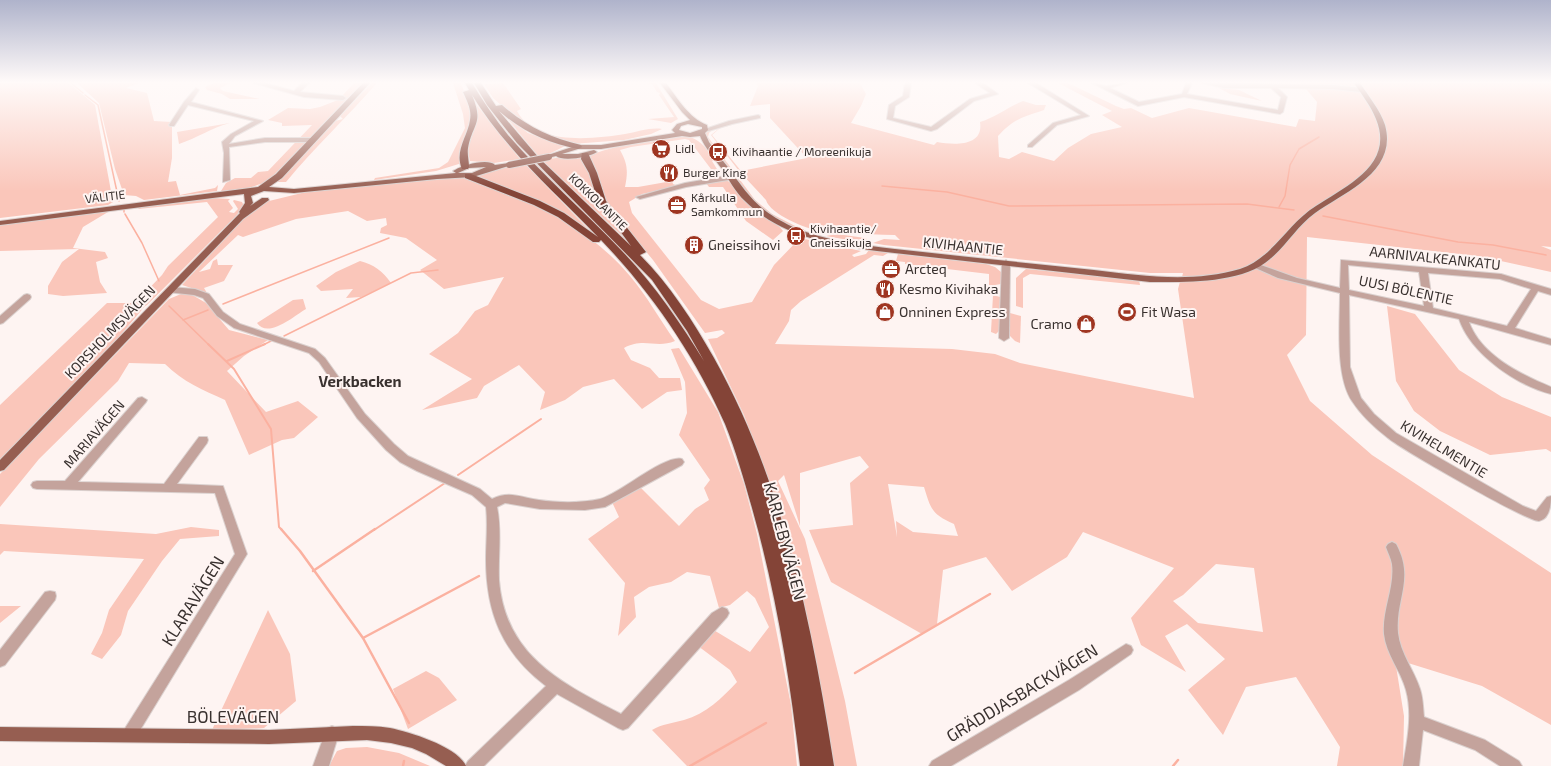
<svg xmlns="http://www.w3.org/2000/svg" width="1551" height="766" font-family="'Exo 2',sans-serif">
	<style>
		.green { fill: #fac6ba; fill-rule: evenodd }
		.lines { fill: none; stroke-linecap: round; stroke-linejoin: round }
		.stream-far2 { stroke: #fbb1a0; stroke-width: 1.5 }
		.stream-far1 { stroke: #fbb1a0; stroke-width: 2 }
		.stream { stroke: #fbb1a0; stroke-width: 2.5 }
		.minor-casing { stroke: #dbd1cf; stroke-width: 2 }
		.major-casing { stroke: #dbd1cf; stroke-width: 2 }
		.highway-casing { stroke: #dbd1cf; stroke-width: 2 }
		.minor { fill: #c4a39c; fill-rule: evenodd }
		.major { fill: #965e51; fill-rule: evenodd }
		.highway { fill: #844437; fill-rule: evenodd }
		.major-bridge-casing { stroke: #dbd1cf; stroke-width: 8; stroke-linecap: butt }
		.major-bridge { stroke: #965e51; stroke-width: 6 }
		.labels { text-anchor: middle; stroke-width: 4; stroke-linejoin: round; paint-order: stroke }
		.far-poi-label { font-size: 12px; fill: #39312f; stroke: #fef4f2; text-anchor: start }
		.far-street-label { font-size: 12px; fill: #39312f; stroke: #fef4f2 }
		.poi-label { font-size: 14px; fill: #39312f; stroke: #fef4f2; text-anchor: start }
		.street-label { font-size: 14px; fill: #39312f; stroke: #fef4f2 }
		.neighbourhood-label { font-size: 15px; font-weight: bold; fill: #39312f; stroke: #fef4f2 }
		.near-street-label { font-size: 17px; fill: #39312f; stroke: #fef4f2 }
	</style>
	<rect width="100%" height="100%" fill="#fef4f2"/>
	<!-- green -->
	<g class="green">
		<path d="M69 83 95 105 113 202 108 205 0 218V83Z"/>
		<path d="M77 83H139L126 88 147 93 154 121 172 122V158L168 182 176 181 180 195 215 188 218 185 217 191 144 200 136 196 124 195 115 169 99 103Z"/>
		<path d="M213 83H231L220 88 223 91 260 99H230L222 94 207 90 205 87Z"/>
		<path d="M354 83H364L266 183 260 184 246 189 221 191 226 183 235 178H251L258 172 268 171 312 125 282 126V123L268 120 288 108 310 109 320 107 338 100Z"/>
		<path d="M372 83H377C347 117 315 147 286 182H277L335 121 343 119 340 116Z"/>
		<path d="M453 83H461C466 97 474 115 469 130 464 144 459 146 462 163L436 171 374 180 375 178 439 168 448 162 465 128 463 114Z"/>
		<path d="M503 83 521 109 517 111C535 146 593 139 625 134 637 132 651 127 662 129L651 134 624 140 572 144 534 131 520 122 493 98 484 84Z"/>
		<path d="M656 83 678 119 671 123 648 119 674 117 659 95 660 93 657 92 652 84 645 83Z"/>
		<path d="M756 83H860L866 94 861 106 851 123 934 145 937 142C954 145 984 147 980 122 996 117 1008 107 1023 101L1036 105H1046L1044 110C1023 117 1013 119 998 136L999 157 1009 159 1022 152 1054 161 1068 148 1091 134 1122 127 1102 115 1112 111 1058 83H1068L1116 106 1124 109 1131 108 1152 118 1189 108 1296 127 1299 119 1315 121 1317 102 1301 83H1551V247L1541 246 1551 250V272L1478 256 1307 237 1306 335 1287 355 1310 401 1372 455 1551 573V725L1482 686 1408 663 1396 666 1404 716 1403 766H1337L1340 747 1296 677 1246 687 1223 735 1188 690 1225 659 1187 624 1165 636 1186 672 1141 645 1131 618 1174 568 1083 532 1067 557 1012 591 986 557 943 570 937 624 922 634 831 582 809 530 853 525 850 483 869 467 860 456 800 473V526L784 475 778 481 805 539 845 701 857 766H834L810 637 779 512 744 415 708 339 717 338 725 333 722 330 705 333 653 260 610 208 602 194 597 171 588 159 589 156C604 148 675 133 690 137 702 141 708 150 714 160L712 161 720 174 709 177 708 175 714 173 689 140 685 139 631 147 620 150C628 164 628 172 625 187H638L672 181 673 184 678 186 642 194 629 202 632 213 701 300 719 309 752 302 774 265 800 238 861 251 852 255 854 257 866 254 869 250 888 253 883 256 874 255 801 301 791 310 789 321 775 344 952 349 995 354 1020 363 1194 398 1178 289 1181 278H1168L1032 264 1168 277H1182L1183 273H1150L884 245 873 243 884 239 900 240 895 235C879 235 864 234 848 232 839 232 830 232 820 231 806 229 770 214 766 200L739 171 711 135 722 126 732 125 720 128 712 135 741 171 807 158 770 118V104L750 106 758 86ZM888 484 924 487C931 510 932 514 954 524L958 536 913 532 896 521 897 537ZM1216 564 1254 568 1263 632 1198 623 1173 601 1183 595Z"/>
		<path d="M1219 88 1239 90 1262 101 1230 94Z"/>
		<path d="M475 103 520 159 494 163 470 161 467 148 477 119Z"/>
		<path d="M502 112 528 133 565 146 549 154 538 156Z"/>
		<path d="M230 123C211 128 197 138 179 144L177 132Z"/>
		<path d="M713 129 709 133 708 137 755 200 772 214 797 227 795 228 774 217 753 201 705 135 706 132Z"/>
		<path d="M563 157 581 158 590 173 597 197 635 248 542 160Z"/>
		<path d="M524 163 589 230C554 207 516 192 478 176L504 166Z"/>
		<path d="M453 177C473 177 492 187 511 195 556 213 598 238 630 276 647 296 660 320 675 341 656 349 644 337 624 348L631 360 650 368 659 378H680L682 390 667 392 642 409 614 379 583 387 565 400 540 410 545 392 519 365 484 386 477 398 422 410 472 379 429 354 458 333 475 311 488 305 504 277 444 289 420 270 437 260 406 238 380 233 381 228 387 225 386 218 367 221 348 211 296 219 243 237 238 235 199 272 210 269 213 261 217 259 218 265H233L224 281 204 288 207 293 182 285 246 216 260 204 269 201 306 192Z"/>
		<path d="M724 180C736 182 740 196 748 204 757 213 779 223 783 231L773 240 746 221 723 187H709L706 183Z"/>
		<path d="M213 198 230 199 228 201 233 208 229 212 234 213 238 209 233 201 234 200 242 202 244 206 235 217 147 305 145 306 119 337 0 461V405L107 303H135L162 275 168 266 218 217 207 202 138 209 140 207Z"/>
		<path d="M99 212H108L83 227 73 248 105 252 108 258 96 262 100 282 107 293 63 296 48 294V286L62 262 79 249 0 251V225Z"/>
		<path d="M837 234 865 238 868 240 865 243 826 236Z"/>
		<path d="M898 254 986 264 995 267 1001 272V284L989 286V274L905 264V262L896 261Z"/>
		<path d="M360 261C374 265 382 270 391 283L361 297 346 298 353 289 321 291 316 286 336 272Z"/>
		<path d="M1026 269 1139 280 1140 285 1030 274 1023 278V308L1016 306V278Z"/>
		<path d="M189 293 206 303 229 330 268 340 244 356 227 371 266 412 298 401 318 417 294 438 282 440 249 455 225 400C203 390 183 382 165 364L129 363 118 381 39 459 0 507V474L169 299 181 294Z"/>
		<path d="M993 295 1000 297 999 331 996 334 991 332Z"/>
		<path d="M303 299 306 309C294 316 268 339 257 323L293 300Z"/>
		<path d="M1387 306 1415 314 1459 370 1502 397 1551 417V452L1546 449 1490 455 1440 431 1414 411 1396 381Z"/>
		<path d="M1010 313 1021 316 1020 343 1015 341 1008 334Z"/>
		<path d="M679 348 718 412 744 484 757 534 791 705 797 766H687L652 730C662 724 673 723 684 720 706 714 722 698 737 682L730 670 698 646 712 629 750 652 769 627 755 598 747 591 730 605 719 608 710 576 687 572 671 582 649 587 634 597 636 617 618 636 625 583 588 539 619 517 612 502 638 485 679 526 695 509 709 500 704 488 710 480 679 435 687 413 685 382 671 349Z"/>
		<path d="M0 524 156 534 191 527 219 530V536L180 539 162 561 128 611 121 635 102 659 91 654 102 633 109 610 144 559 4 551 0 555Z"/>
		<path d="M0 606H21L0 623Z"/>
		<path d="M268 610 290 654 296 701 264 728 212 730Z"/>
		<path d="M426 671 439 678 457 700 408 729 393 689Z"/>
		<path d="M367 747 399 753 430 766H329L337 751 346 748Z"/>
	</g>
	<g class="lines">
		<!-- stream-far2 -->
		<g class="stream-far2">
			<path d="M71 83 83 93"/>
			<path d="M85 95 98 105 119 201"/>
			<path d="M882 186 947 192 1009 206 1247 204 1294 210"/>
			<path d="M1279 207 1285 196 1290 165 1299 149 1319 137"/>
			<path d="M124 210V212"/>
			<path d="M125 214 142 243 159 281"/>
			<path d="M1323 216 1458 242 1493 245 1546 255"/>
			<path d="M223 304 389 238"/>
			<path d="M169 306 209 345"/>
			<path d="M183 320 208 310"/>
			<path d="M284 336 411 273 438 270"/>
			<path d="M263 345 271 341"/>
		</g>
		<!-- stream-far1 -->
		<g class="stream-far1">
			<path d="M208 344 234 369 271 429 279 527 282 530"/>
			<path d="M227 361 265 344"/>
			<path d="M458 475 541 419"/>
			<path d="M374 530 445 483"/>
		</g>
		<!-- stream -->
		<g class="stream">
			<path d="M281 529 300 551 363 638 409 723"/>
			<path d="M313 571 375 529"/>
			<path d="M363 638 479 576"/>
			<path d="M855 673 990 594"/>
			<path d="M403 766 404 761"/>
			<path d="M690 766 766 723"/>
			<path d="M1173 766 1178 760"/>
		</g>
		<defs>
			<g id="minor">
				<path d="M253 83H265L294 91 302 83H309L300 92 343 96 346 98 343 100 304 97Z"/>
				<path d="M905 83H911L909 97 895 106 893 118 931 127 970 99 990 93 975 83H983L998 94 974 101 937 129 931 131 887 119 889 105 903 96Z"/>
				<path d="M1028 83H1036L1089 116 1057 125 1032 147H1028V145L1053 123 1081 115Z"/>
				<path d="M1092 83C1097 83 1101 85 1106 86 1111 86 1120 83 1127 83L1110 88 1139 102 1182 94 1186 83H1192L1187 94 1278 110 1281 97 1271 88H1224L1202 83 1333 85 1361 88 1364 90 1361 92 1333 89 1278 88 1287 97 1283 112 1280 114 1184 97 1138 106Z"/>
				<path d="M196 88 199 90 191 102 263 121 235 136 229 144 265 138H313L316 140 313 142H265L229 147 230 180 223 182 224 153 222 142 231 134 254 121 188 105 174 126H170L169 125 184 102Z"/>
				<path d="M758 115 760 116V118L732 124 705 132 702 130 729 121Z"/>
				<path d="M731 175 735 177 734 179 686 187 640 199 636 197 685 183Z"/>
				<path d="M1006 260 1010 263 1009 338 1004 341 999 338 1002 263Z"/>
				<path d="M1341 260 1501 274 1551 289V295L1538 291 1515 328 1551 339V345L1469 322C1481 355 1520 374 1551 387V394C1516 385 1471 354 1459 319L1349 295 1350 367 1361 398 1374 414 1396 433 1523 506 1536 511 1547 497 1551 496C1551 503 1550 519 1539 521 1530 523 1401 449 1388 438 1375 428 1361 415 1352 401 1335 375 1340 324 1340 293L1278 278 1251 266 1255 263 1297 278 1340 288ZM1348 265 1419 272 1424 306 1349 290ZM1428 273 1500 279 1531 289 1507 326 1433 308Z"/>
				<path d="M170 287 195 289 209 294 223 312 240 324 315 349 325 358 365 414 394 444 408 456 480 489 492 499C510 490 521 498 539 500 558 503 582 503 600 499 618 495 665 454 682 459L684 462 682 465 605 507 585 510 540 509 505 503 497 507C502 530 498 556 499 580 505 656 561 683 621 714L712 613 722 607 727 609 729 613 727 617 628 728 623 730 618 728 557 694 484 766H465L468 761 546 686C502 653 486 612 486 559 486 542 488 524 486 507L472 495 417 471 400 462 386 450 357 418 319 362 309 353 234 328 217 316 203 298 194 295 167 292 166 290Z"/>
				<path d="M27 294 30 295 31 297 30 299 3 323 0 324V316L24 295Z"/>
				<path d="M142 397 147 400 146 402 78 482 164 484 199 437H207L208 440 207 443 177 484 223 486 247 554 134 740 129 742 124 740 122 735 124 730 235 554 215 493 37 489 33 488 31 485 33 482 37 481H65L138 398Z"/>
				<path d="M1392 542 1396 544C1415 579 1395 599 1398 633 1400 653 1414 670 1420 689 1423 698 1423 707 1424 717L1485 740 1519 761 1522 766H1500L1475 750 1423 730 1419 766H1403C1407 741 1413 715 1406 690 1401 671 1386 654 1384 634 1382 610 1395 587 1392 564 1391 558 1388 553 1386 547L1388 544Z"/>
				<path d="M50 591 55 592 56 596 55 600 5 665 0 667V650L45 592Z"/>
				<path d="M1126 644 1131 646 1133 650 1131 654 1079 690 951 766H929L932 761 1069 680Z"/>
				<path d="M332 726 337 728 339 733 329 766H313L327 728Z"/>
			</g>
			<g id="major">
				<path d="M363 83H370L282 178 269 187 294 189 315 187 456 173 453 171 455 170C463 165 488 158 495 165L509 163 512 165 473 177 437 179 294 193 264 191 251 196 253 203 250 206 262 198H268L269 200 243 219 4 470 0 471V460L240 213 239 212 245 203 244 194 0 225V221L258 187 276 174ZM486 167 472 173H458L469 168Z"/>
				<path d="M660 83H666C678 99 689 118 707 125L708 130 705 133 709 142C715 151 721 158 727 166 748 195 758 211 793 227 825 241 861 245 895 249 923 252 950 255 978 258 1017 262 1056 266 1094 270 1142 276 1193 283 1240 269 1273 258 1287 224 1316 206 1346 186 1395 165 1376 119 1371 106 1362 95 1354 83H1360C1369 97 1380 110 1385 125 1398 172 1344 192 1315 213 1297 226 1287 245 1270 259 1242 284 1185 282 1150 282L877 251C830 245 780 236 745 201 735 192 729 179 722 169 714 158 705 148 700 136L690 137 682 136 601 149H578L562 154H578L594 150 597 152C590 157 563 162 556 156L548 158 545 156 578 145H601L675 133 672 130 677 124 690 120 682 112ZM688 124 702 127V129L690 133 679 130 681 126Z"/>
				<path d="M353 726C365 726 378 726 390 728 410 732 458 747 466 766H446L426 754 412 748 391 743 367 740 269 744 0 741V727L269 730Z"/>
			</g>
			<path id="highway" d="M465 83H472C483 101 495 119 508 135 543 176 584 211 621 250 653 283 680 322 704 361L687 331 652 280 517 143 487 105 474 83H481L496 106 502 105C526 126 550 138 581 145L582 147 578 149C548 143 523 132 499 111L539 158 631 246 598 201 589 173 581 159 582 153H588L597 173 606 201 646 252 640 255C670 285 693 321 714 358 784 483 812 625 834 766H800C790 679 776 592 752 508 744 480 736 451 725 424 695 356 652 293 601 240L599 242H593L558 217 534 205 465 178V174H471L540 201 564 213 598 237C554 191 506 150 472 95 484 124 473 122 468 148 467 154 469 161 469 167L468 169H462C454 151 468 136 470 120 472 110 467 101 463 92L469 90Z"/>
		</defs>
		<!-- minor casing -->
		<use href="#minor" class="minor-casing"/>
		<!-- major casing -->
		<use href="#major" class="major-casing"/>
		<!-- highway casing -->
		<use href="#highway" class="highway-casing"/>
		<!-- minor -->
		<use href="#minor" class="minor"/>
		<!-- major -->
		<use href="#major" class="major"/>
		<!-- highway -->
		<use href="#highway" class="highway"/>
		<defs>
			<path id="major-bridge" d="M509 165 549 157"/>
		</defs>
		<!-- major-bridge casing -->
		<use href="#major-bridge" class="major-bridge-casing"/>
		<!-- major-bridge -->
		<use href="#major-bridge" class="major-bridge"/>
	</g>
	<!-- sky -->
	<linearGradient id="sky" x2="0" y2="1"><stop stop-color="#afb3cb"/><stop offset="0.43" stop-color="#fffaf9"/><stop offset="1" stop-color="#fffaf9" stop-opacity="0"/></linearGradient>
	<rect width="1551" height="191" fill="url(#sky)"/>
	<!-- icons -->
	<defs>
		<symbol id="supermarket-disc" viewBox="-11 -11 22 22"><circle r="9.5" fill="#9f3521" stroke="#fef4f2"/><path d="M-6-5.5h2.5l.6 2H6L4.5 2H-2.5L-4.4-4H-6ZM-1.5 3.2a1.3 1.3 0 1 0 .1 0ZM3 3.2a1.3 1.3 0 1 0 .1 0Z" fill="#fff"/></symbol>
		<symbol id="bus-disc" viewBox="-11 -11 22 22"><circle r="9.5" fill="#9f3521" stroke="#fef4f2"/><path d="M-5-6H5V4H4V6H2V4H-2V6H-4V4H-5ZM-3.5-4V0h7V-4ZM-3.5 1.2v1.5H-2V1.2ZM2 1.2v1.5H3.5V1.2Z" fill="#fff"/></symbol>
		<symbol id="restaurant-disc" viewBox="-11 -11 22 22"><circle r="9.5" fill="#9f3521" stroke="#fef4f2"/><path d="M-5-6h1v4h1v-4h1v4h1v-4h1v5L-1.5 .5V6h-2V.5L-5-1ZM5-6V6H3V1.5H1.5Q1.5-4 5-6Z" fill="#fff"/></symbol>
		<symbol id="office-disc" viewBox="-11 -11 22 22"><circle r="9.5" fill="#9f3521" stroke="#fef4f2"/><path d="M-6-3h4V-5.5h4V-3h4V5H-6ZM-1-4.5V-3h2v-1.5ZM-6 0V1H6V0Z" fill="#fff"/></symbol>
		<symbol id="building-disc" viewBox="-11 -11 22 22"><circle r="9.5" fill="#9f3521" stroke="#fef4f2"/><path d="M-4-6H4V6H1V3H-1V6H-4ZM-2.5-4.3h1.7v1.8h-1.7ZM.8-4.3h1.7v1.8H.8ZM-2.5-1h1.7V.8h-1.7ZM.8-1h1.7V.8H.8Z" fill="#fff"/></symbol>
		<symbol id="shop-disc" viewBox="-11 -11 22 22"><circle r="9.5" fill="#9f3521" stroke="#fef4f2"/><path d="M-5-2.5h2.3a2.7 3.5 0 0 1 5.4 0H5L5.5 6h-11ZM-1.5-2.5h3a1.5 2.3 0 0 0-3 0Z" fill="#fff"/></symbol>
		<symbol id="stadium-disc" viewBox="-11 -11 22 22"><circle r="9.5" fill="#9f3521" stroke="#fef4f2"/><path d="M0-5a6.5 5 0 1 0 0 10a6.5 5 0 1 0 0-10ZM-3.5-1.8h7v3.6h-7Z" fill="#fff"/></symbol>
	</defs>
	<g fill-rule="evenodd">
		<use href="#supermarket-disc" x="650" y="138" width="22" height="22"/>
		<use href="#bus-disc" x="707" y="141" width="22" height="22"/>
		<use href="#restaurant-disc" x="658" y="162" width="22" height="22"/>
		<use href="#office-disc" x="666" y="194" width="22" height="22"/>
		<use href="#bus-disc" x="785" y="225" width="22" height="22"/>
		<use href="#building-disc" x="683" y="234" width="22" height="22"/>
		<use href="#office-disc" x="880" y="258" width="22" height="22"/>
		<use href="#restaurant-disc" x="874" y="278" width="22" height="22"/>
		<use href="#shop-disc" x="874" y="301" width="22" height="22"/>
		<use href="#stadium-disc" x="1116" y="301" width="22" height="22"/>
		<use href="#shop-disc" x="1075" y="313" width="22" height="22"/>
	</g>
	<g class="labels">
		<!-- far-poi labels -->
		<g class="far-poi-label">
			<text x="675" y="153">Lidl</text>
			<text x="732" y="156">Kivihaantie / Moreenikuja</text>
			<text x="683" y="177">Burger King</text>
			<text x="691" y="202">Kårkulla<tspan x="691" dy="14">Samkommun</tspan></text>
			<text x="810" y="233">Kivihaantie/<tspan x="810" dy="14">Gneissikuja</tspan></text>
		</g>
		<!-- far-street labels -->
		<g class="far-street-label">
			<text transform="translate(105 197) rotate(-7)" y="4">VÄLITIE</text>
			<text transform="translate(598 202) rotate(44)" y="4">KOKKOLANTIE</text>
		</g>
		<!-- poi labels -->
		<g class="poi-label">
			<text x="708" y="250">Gneissihovi</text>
			<text x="905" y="274">Arcteq</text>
			<text x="899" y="294">Kesmo Kivihaka</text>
			<text x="899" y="317">Onninen Express</text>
			<text x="1141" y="317">Fit Wasa</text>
			<text x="1072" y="329" text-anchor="end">Cramo</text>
		</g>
		<!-- street labels -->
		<g class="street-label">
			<text transform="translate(963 246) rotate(6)" y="5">KIVIHAANTIE</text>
			<text transform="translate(1435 258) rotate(6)" y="5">AARNIVALKEANKATU</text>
			<text transform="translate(1406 290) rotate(12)" y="5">UUSI BÖLENTIE</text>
			<text transform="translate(110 332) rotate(-46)" y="5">KORSHOLMSVÄGEN</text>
			<text transform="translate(94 434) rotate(-49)" y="5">MARIAVÄGEN</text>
			<text transform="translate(1444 449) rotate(31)" y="5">KIVIHELMENTIE</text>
		</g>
		<!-- neighbourhood labels -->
		<g class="neighbourhood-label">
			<text x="360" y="387">Verkbacken</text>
		</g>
		<!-- near-street labels -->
		<g class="near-street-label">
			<text transform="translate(785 541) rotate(75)" y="6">KARLEBYVÄGEN</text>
			<text transform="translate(193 601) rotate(-58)" y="6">KLARAVÄGEN</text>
			<text transform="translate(1022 693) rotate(-31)" y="6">GRÄDDJASBACKVÄGEN</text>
			<text x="233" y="723">BÖLEVÄGEN</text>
		</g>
	</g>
</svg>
